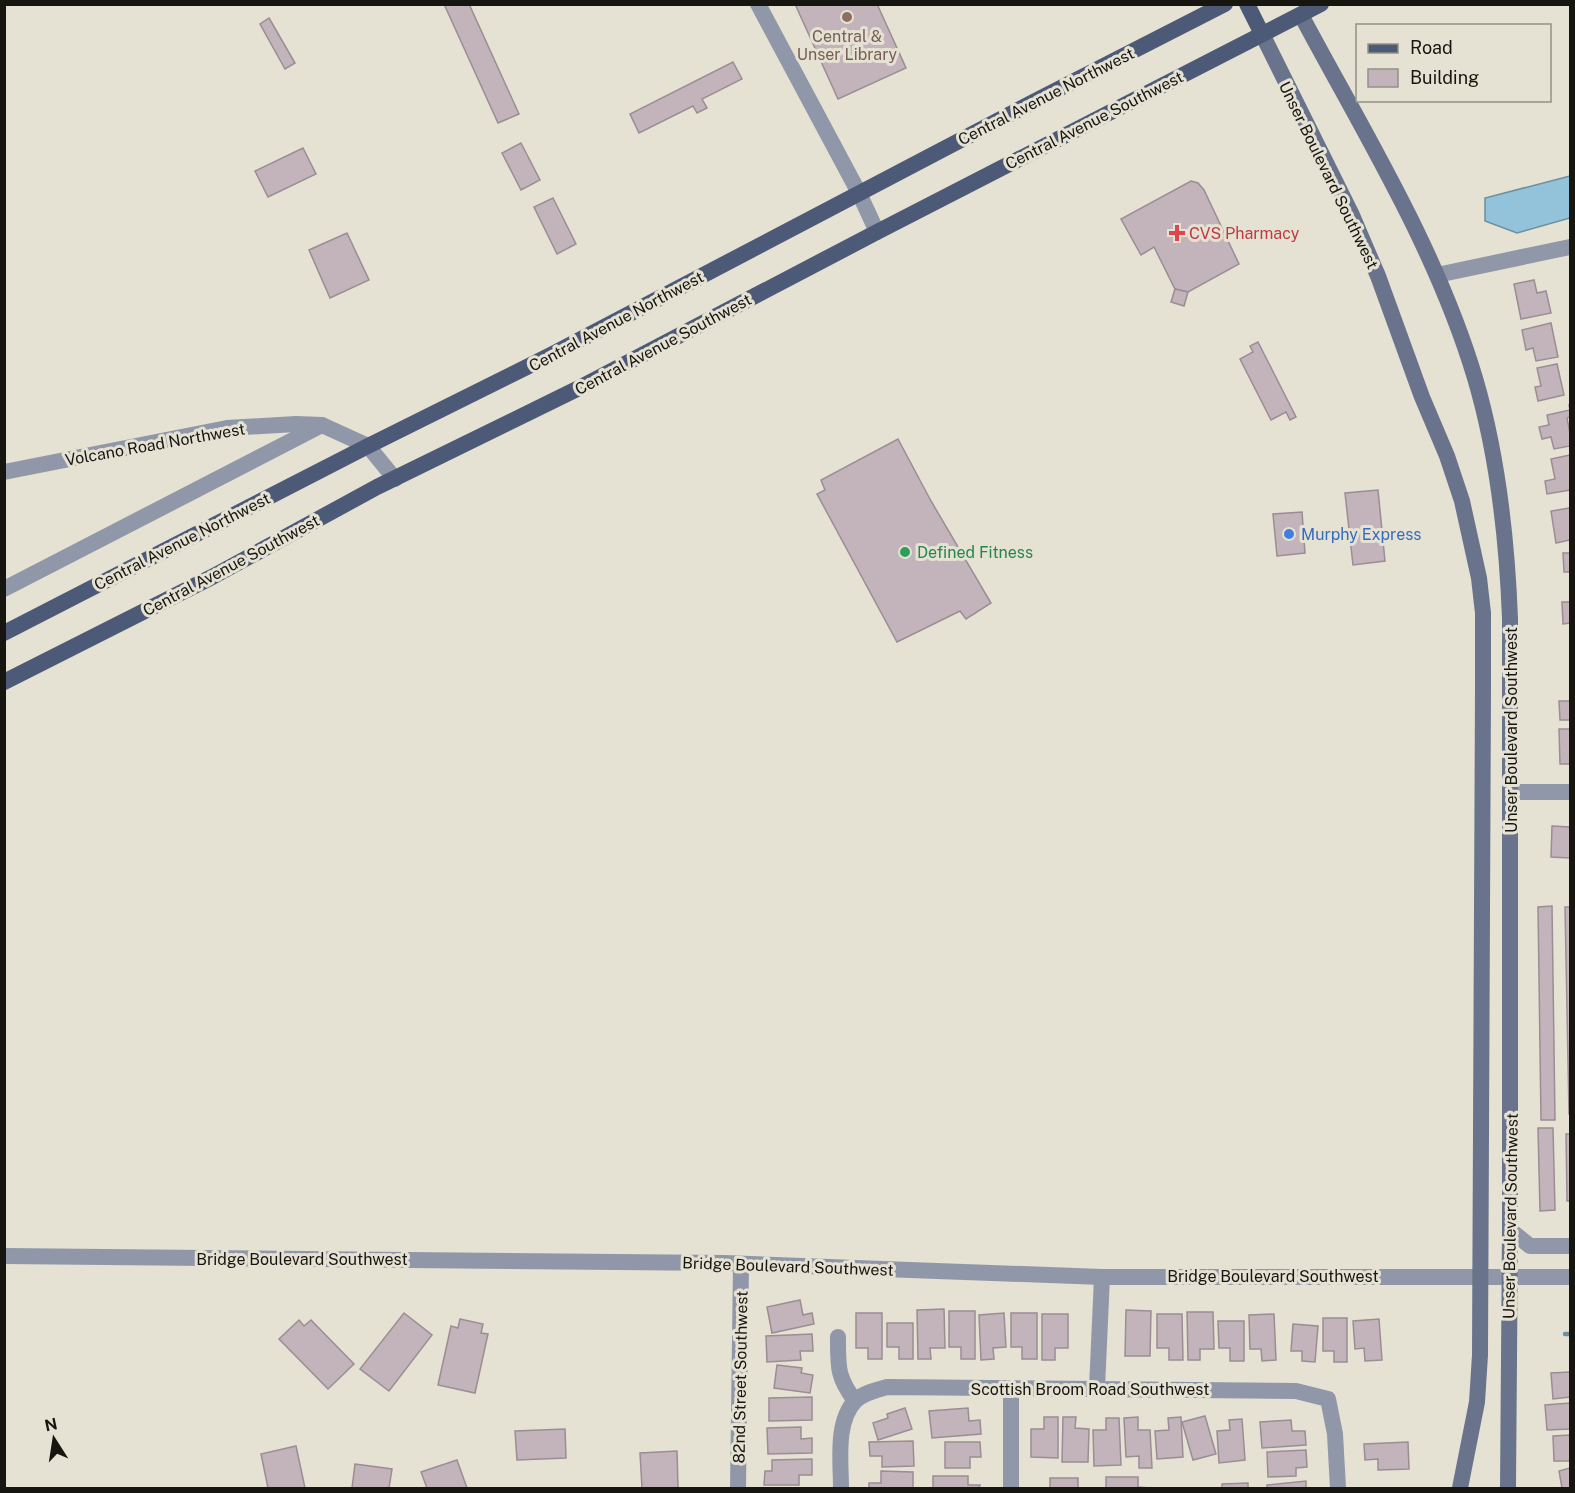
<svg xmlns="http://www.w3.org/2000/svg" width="1575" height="1493" font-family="'Public Sans',sans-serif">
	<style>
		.water { fill: #93c3da; stroke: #6e8f9d; stroke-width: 1.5 }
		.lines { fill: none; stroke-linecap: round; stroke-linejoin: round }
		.stream { stroke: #6e8f9d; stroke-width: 4.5 }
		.building { fill: #c3b4bb; stroke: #9b8d94; stroke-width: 1.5 }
		.minor { stroke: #9097a8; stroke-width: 16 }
		.tertiary { stroke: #9097a8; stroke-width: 16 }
		.secondary { stroke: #69738c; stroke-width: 16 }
		.primary { stroke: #4d5a77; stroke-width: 16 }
		.education-dot { fill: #8d6e63; stroke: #e5e2d3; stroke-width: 2 }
		.health-dot { fill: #e0444e; stroke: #e5e2d3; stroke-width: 2 }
		.shop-dot { fill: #3f7fe0; stroke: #e5e2d3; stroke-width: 2 }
		.leisure-dot { fill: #2e9e5b; stroke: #e5e2d3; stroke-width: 2 }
		.labels { text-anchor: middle; stroke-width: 6; stroke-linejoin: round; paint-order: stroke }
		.education-label { font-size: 16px; fill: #785e54; stroke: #e5e2d3 }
		.street-label { font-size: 16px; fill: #161510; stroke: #e5e2d3 }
		.health-label { font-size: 16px; fill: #be3a42; stroke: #e5e2d3; text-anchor: start }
		.shop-label { font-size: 16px; fill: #366cbe; stroke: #e5e2d3; text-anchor: start }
		.leisure-label { font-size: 16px; fill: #27864d; stroke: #e5e2d3; text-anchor: start }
	</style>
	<rect width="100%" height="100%" fill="#e5e2d3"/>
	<!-- water -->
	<path class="water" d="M1570 176V218L1517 233 1485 221V198Z"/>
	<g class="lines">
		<!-- stream -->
		<path class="stream" d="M1565 1334H1570"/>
	</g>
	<!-- building -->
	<g class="building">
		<path d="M444 4H469L519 114 498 123Z"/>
		<path d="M795 4H877L906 68 838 99Z"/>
		<path d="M269 18 295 63 285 69 260 24Z"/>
		<path d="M733 62 742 79 702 99 707 108 697 113 693 106 639 133 630 114Z"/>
		<path d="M521 143 540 180 521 190 502 153Z"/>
		<path d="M303 148 316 174 268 197 255 171Z"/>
		<path d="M1191 181 1198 183 1204 190 1239 264 1188 292 1175 289 1154 247 1141 255 1121 219Z"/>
		<path d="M553 198 576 244 557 254 534 207Z"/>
		<path d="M347 233 369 280 330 298 309 250Z"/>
		<path d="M1534 280 1537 293 1546 291 1551 313 1521 319 1514 284Z"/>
		<path d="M1175 289 1188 292 1184 306 1171 302Z"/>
		<path d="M1551 323 1558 357 1536 361 1533 348 1526 350 1522 330Z"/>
		<path d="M1258 342 1296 417 1290 420 1286 412 1271 420 1240 359 1253 352 1250 346Z"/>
		<path d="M1557 364 1564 395 1538 401 1535 387 1541 386 1537 368Z"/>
		<path d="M1569 405H1570V417L1567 418 1570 433V446L1554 449 1551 437 1542 439 1539 427 1549 425 1547 415 1570 410Z"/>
		<path d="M898 439 931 501 991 603 966 619 960 611 897 642 817 494 825 490 821 480Z"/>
		<path d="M1570 455V490L1547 494 1545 481 1555 479 1551 459Z"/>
		<path d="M1378 490 1385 561 1353 565 1345 493Z"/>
		<path d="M1570 508V540L1556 543 1551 511Z"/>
		<path d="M1302 512 1305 553 1277 556 1273 514Z"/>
		<path d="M1563 553H1570V572H1564Z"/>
		<path d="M1562 602H1570V623L1563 624Z"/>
		<path d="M1559 701H1570V720H1560Z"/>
		<path d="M1559 729H1570V764H1560Z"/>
		<path d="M1552 826 1570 827V858L1551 857Z"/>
		<path d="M1552 906 1555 1120H1541L1538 907Z"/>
		<path d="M1565 907H1570V1114H1569Z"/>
		<path d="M1538 1128H1553L1555 1210 1540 1211Z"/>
		<path d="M1566 1134H1570V1201H1567Z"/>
		<path d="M800 1300 803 1315 812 1313 814 1324 772 1333 767 1307Z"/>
		<path d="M944 1309 945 1348H930L931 1359H918L917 1310Z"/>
		<path d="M1126 1310 1151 1311 1150 1356H1125Z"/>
		<path d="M949 1311H975V1359H961V1347H949Z"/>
		<path d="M1187 1312H1213L1214 1349H1200V1360H1188Z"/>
		<path d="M404 1313 432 1335 389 1391 360 1369Z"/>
		<path d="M856 1313H882V1359H868V1348H856Z"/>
		<path d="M1004 1313 1006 1347 993 1348 994 1359 981 1360 979 1315Z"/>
		<path d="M1011 1313H1037V1359H1022V1347H1011Z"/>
		<path d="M1042 1314H1068V1348H1055V1360H1042Z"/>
		<path d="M1157 1314H1182L1183 1360H1169V1348H1157Z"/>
		<path d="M1274 1314 1276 1360 1262 1361 1261 1349H1250L1249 1315Z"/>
		<path d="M1323 1318H1347V1362H1334V1351H1323Z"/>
		<path d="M460 1319 483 1324 481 1333 488 1334 475 1393 438 1385 451 1326 458 1328Z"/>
		<path d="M1379 1319 1382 1360 1365 1361 1364 1348 1355 1349 1353 1321Z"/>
		<path d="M299 1320 304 1326 311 1320 354 1364 328 1389 279 1339Z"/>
		<path d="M1218 1321H1244V1361H1230V1348H1219Z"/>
		<path d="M887 1323H913V1359H899V1347H887Z"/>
		<path d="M1293 1324 1318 1326 1315 1362 1302 1361V1351H1291Z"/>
		<path d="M812 1334 813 1351H800L801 1360 767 1362 766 1336Z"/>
		<path d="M777 1365 802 1368 801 1373 813 1375 810 1393 774 1388Z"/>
		<path d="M1570 1372V1397L1553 1399 1551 1373Z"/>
		<path d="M812 1397V1420L769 1421V1398Z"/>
		<path d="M1570 1403V1429L1547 1430 1545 1405Z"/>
		<path d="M905 1408 912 1429 878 1440 873 1423 888 1418 887 1414Z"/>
		<path d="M968 1408 969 1421 980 1420 981 1434 932 1438 929 1411Z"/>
		<path d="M1205 1416 1216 1454 1193 1460 1182 1422Z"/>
		<path d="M1044 1417H1058V1458L1031 1457V1429H1044Z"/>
		<path d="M1063 1417H1076L1075 1428 1089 1429 1088 1462H1062Z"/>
		<path d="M1138 1417V1430H1150L1152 1468H1139V1456L1126 1457 1124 1418Z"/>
		<path d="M1181 1417 1183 1457 1157 1459 1155 1431 1169 1430 1168 1418Z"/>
		<path d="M1106 1418H1119L1121 1465 1094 1466 1093 1430H1106Z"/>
		<path d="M1242 1419 1245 1460 1219 1463 1217 1431 1230 1430 1229 1420Z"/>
		<path d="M1291 1420 1292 1431H1305L1306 1445 1262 1448 1260 1422Z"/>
		<path d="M801 1427V1439L812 1438V1453L768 1454 767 1428Z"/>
		<path d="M565 1429 566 1458 517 1460 515 1431Z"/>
		<path d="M1570 1435V1461H1554L1553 1436Z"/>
		<path d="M913 1441 914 1466 882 1467V1456H870L869 1442Z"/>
		<path d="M945 1442H980L981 1457H970V1468H945Z"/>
		<path d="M1408 1442 1409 1469 1378 1470V1459L1365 1460 1364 1444Z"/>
		<path d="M296 1446 305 1488H268L261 1454Z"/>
		<path d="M1306 1450 1307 1467 1296 1468V1476L1268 1477 1267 1452Z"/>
		<path d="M677 1451 678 1488H642L640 1453Z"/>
		<path d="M812 1459V1475H799V1485H764L765 1471H772V1460Z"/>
		<path d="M457 1460 467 1488H427L421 1472Z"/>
		<path d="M355 1464 392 1469 389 1488H352Z"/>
		<path d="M1570 1468V1488H1562L1559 1471Z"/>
		<path d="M881 1471 913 1472V1488H869V1483H881Z"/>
		<path d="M933 1476H968V1485H980L979 1488H933Z"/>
		<path d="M1106 1477H1138V1487L1150 1488H1106Z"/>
		<rect x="1050" y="1478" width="28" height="10"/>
		<path d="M1306 1481V1488H1267V1485Z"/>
		<path d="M1248 1483V1488H1222V1484Z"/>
	</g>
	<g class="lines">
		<!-- minor -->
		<g class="minor">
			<path d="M758 4 859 193 877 232"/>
			<path d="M1437 275 1570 247"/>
			<path d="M4 589 322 425"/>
			<path d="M1511 792H1570"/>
			<path d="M838 1337C838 1367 837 1377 855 1401"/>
			<path d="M1097 1388 1102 1277"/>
			<path d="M841 1488C841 1462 835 1421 856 1400 864 1393 876 1390 887 1387L1296 1391 1328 1399 1335 1434 1338 1488"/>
			<path d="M1011 1488V1389"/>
		</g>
		<!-- tertiary -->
		<g class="tertiary">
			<path d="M4 472 227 428 296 424 322 425 368 446 395 479"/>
			<path d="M1510 1230 1530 1246H1570"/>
			<path d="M4 1256 724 1263 1102 1277H1570"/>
			<path d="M738 1488 741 1265"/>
		</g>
		<!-- secondary -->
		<g class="secondary">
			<path d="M1301 15C1364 133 1436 248 1475 378 1498 456 1507 538 1510 619V1230L1508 1488"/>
			<path d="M1262 34 1351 213 1378 276 1422 397 1447 456 1462 501 1479 578 1483 613V688L1480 1355 1477 1402 1460 1488"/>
		</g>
		<!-- primary -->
		<g class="primary">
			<path d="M1247 4 1262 34"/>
			<path d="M4 633 368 446 549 356 1039 99 1225 4"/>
			<path d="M4 682 212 577 377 487 579 388 877 232 1321 4"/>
		</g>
	</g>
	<!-- markers -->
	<circle class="education-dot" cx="847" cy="17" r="6"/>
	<path class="health-dot" d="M1174 224h6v6h6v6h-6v6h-6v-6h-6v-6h6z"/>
	<circle class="shop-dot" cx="1289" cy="534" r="6"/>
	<circle class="leisure-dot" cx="905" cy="552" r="6"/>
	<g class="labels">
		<!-- education labels -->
		<g class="education-label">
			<text x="847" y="42">Central &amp;<tspan x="847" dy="18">Unser Library</tspan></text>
		</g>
		<!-- street labels -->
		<g class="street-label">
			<text transform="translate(1046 96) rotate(-27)" y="6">Central Avenue Northwest</text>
			<text transform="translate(1094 120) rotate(-27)" y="6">Central Avenue Southwest</text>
			<text transform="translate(1329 175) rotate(64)" y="6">Unser Boulevard Southwest</text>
			<text transform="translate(616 321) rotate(-28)" y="6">Central Avenue Northwest</text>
			<text transform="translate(663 344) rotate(-28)" y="6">Central Avenue Southwest</text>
			<text transform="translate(155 444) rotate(-10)" y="6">Volcano Road Northwest</text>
			<text transform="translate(182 541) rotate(-27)" y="6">Central Avenue Northwest</text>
			<text transform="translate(231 565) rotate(-28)" y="6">Central Avenue Southwest</text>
			<text transform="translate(1511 730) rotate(-90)" y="6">Unser Boulevard Southwest</text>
			<text transform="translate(1510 1216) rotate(-89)" y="6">Unser Boulevard Southwest</text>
			<text x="302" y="1265">Bridge Boulevard Southwest</text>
			<text transform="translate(788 1266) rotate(2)" y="6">Bridge Boulevard Southwest</text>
			<text x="1273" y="1282">Bridge Boulevard Southwest</text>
			<text transform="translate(740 1377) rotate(-89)" y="6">82nd Street Southwest</text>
			<text x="1090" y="1395">Scottish Broom Road Southwest</text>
		</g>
		<!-- health labels -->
		<g class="health-label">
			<text x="1189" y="239">CVS Pharmacy</text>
		</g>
		<!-- shop labels -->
		<g class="shop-label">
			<text x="1301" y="540">Murphy Express</text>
		</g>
		<!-- leisure labels -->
		<g class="leisure-label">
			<text x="917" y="558">Defined Fitness</text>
		</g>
	</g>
	<!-- border -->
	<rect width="1575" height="1493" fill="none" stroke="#161510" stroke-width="12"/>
	<!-- legend -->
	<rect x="1356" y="24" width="195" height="78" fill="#e5e2d3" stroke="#929085" stroke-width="1.5"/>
	<rect x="1368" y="44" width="30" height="9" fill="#4d5a77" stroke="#929085" stroke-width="1.5"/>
	<text x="1410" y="54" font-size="18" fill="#161510">Road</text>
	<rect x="1368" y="69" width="30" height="18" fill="#c3b4bb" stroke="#929085" stroke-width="1.5"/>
	<text x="1410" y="84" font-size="18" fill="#161510">Building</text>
	<!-- north arrow -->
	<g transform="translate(54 1439) rotate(348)" stroke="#e5e2d3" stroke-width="4.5" paint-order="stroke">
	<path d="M0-4.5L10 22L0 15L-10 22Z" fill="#161510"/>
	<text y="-9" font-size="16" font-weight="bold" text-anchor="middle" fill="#161510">N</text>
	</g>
</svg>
